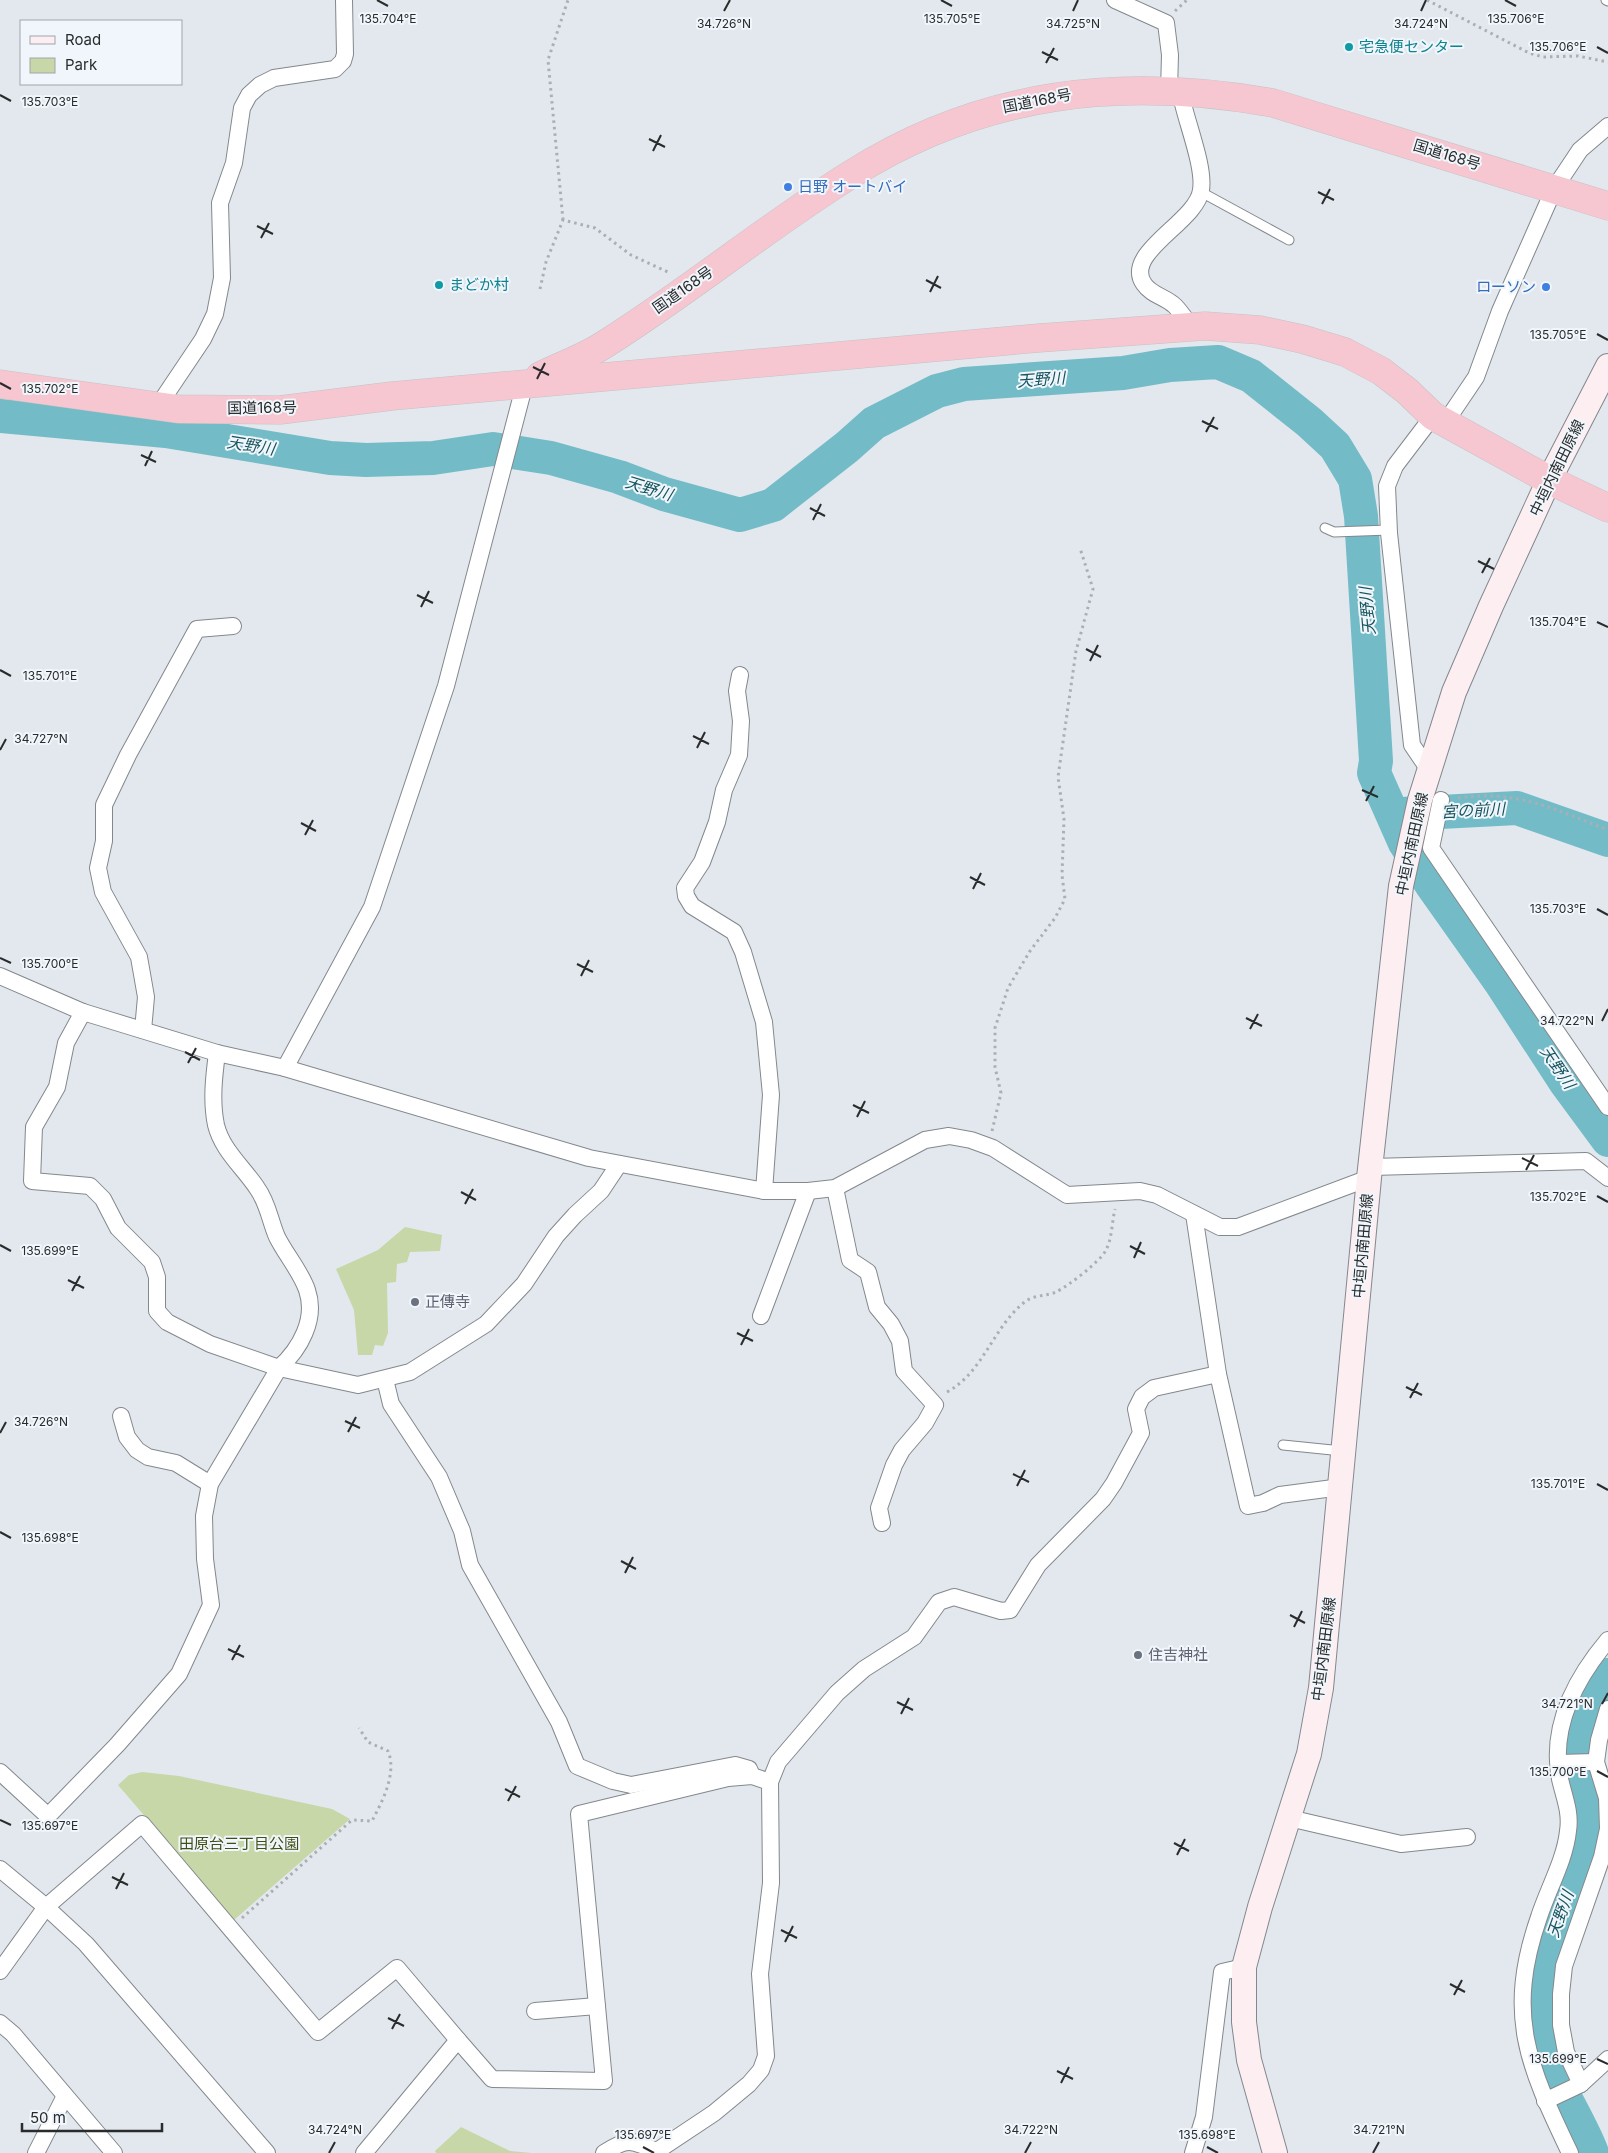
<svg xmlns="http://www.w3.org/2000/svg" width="1608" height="2153" font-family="Inter,'Noto Sans JP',sans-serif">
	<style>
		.green { fill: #c7d7a8 }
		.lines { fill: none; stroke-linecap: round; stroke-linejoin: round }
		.river { stroke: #73bcc7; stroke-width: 34 }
		.lane-casing { stroke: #83888d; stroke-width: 11 }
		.street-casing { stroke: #83888d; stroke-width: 18 }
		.secondary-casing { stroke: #83888d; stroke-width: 26 }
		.highway-casing { stroke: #c3c4c4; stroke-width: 29 }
		.path { stroke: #abafb3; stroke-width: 3; stroke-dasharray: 2.5 4; stroke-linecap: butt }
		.lane { stroke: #fff; stroke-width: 9 }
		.street { stroke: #fff; stroke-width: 16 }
		.secondary { stroke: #fceef1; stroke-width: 24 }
		.highway { stroke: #f6c6d1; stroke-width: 28 }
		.ticks { fill: none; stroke: #292b2c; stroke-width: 2 }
		.culture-dot { fill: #0f9aa8; stroke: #f0f6fb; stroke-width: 2 }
		.shop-dot { fill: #3f7fe0; stroke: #f0f6fb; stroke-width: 2 }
		.worship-dot { fill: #6b7280; stroke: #f0f6fb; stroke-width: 2 }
		.labels { text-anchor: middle; stroke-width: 4; stroke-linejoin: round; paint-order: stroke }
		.culture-label { font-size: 15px; fill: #0d838f; stroke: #f0f6fb; text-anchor: start }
		.street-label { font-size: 15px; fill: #292b2c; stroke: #f0f6fb }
		.shop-label { font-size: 15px; fill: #366cbe; stroke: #f0f6fb; text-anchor: start }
		.worship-label { font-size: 15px; fill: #5b616d; stroke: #f0f6fb; text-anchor: start }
		.park-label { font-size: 15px; fill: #404f15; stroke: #f0f6fb }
		.water-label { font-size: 16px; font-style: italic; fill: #17555e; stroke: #f0f6fb }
		.ticks-label { font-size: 12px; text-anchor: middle; fill: #292b2c; stroke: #f0f6fb; stroke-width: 4; stroke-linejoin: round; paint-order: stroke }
	</style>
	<rect width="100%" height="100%" fill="#e3e8ee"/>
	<!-- green -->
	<g class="green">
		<path d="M405 1227 442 1235 440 1251 410 1252 407 1262 397 1264 396 1282 387 1283 388 1333 383 1346 375 1345 372 1355H358L354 1310 336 1269 378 1250Z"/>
		<path d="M142 1772 179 1776 332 1809 350 1819 234 1920 118 1785 129 1775Z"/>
		<path d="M461 2127 510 2151 532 2153H436L435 2151Z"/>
	</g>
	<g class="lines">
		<!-- river -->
		<g class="river">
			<path d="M0 416 166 431 330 458 366 460 433 458 493 449 551 458 619 477 664 494 740 515 773 505 847 447 874 423 937 391 964 384 1123 373 1170 365 1218 362 1251 376 1309 422 1335 446 1355 479 1361 516 1376 761 1374 773 1405 843 1431 884 1501 983 1566 1083 1608 1140"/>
			<path d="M1402 814 1517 808 1608 840"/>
			<path d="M1592 2153C1576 2111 1545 2073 1540 2028 1536 2000 1541 1965 1551 1939 1561 1908 1580 1879 1586 1847 1591 1817 1585 1804 1581 1776 1574 1735 1582 1707 1608 1675"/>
		</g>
		<defs>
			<g id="lane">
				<path d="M1606 0 1608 1"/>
				<path d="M1201 192 1289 240"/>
				<path d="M1325 528 1334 532 1389 530"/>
				<path d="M1283 1445 1342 1451"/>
			</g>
			<g id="street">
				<path d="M1115 0 1166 23 1170 55 1169 90"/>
				<path d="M1180 90C1184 117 1205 165 1201 190 1197 222 1122 253 1144 284 1151 295 1166 297 1175 306 1181 312 1186 320 1191 327"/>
				<path d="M158 406 203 339 215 314 222 278 220 203 234 163 242 108 249 95 260 85 274 78 335 69 343 61 345 54 344 0"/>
				<path d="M1445 423 1476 377 1500 311 1554 189 1580 150 1608 126"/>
				<path d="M740 675 737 691 741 721 739 755 724 790 717 822 702 862 685 888 686 896 692 906 734 932 743 952 764 1022 771 1095 764 1191"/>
				<path d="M1429 770 1412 745 1389 533 1387 486 1395 466 1433 416"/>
				<path d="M1441 800 1431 848 1608 1107"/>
				<path d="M0 976 83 1012 217 1053 285 1068 589 1158 764 1191H808L835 1188 925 1140 949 1136 971 1140 993 1148 1067 1195 1140 1191 1157 1195 1220 1227H1238L1369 1178"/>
				<path d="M83 1012 66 1043 57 1087 34 1127 32 1181 90 1186 103 1199 118 1228 152 1262 157 1277V1311L167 1322 210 1344 279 1368 358 1385 410 1372 486 1324 524 1284 556 1236 575 1215 601 1191 619 1164"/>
				<path d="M143 1030 146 997 139 957 103 892 98 868 104 841V805L128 755 197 629 233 626"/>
				<path d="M285 1068 372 907 446 686 525 383"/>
				<path d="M1372 1167 1586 1161 1608 1178"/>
				<path d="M835 1188 850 1260 868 1272 877 1307 891 1324 900 1341 904 1371 935 1405 925 1423 902 1450 894 1465 879 1508 882 1523"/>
				<path d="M1194 1214 1218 1374 1248 1506 1263 1503 1280 1495 1341 1487"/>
				<path d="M761 1316 808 1191"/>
				<path d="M385 1379 391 1404 439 1477 462 1531 470 1565 559 1722 577 1766 613 1781 631 1785 735 1765 749 1769 752 1776"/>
				<path d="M121 1416 127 1437 137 1450 148 1457 176 1463 210 1484"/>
				<path d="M1559 1763 1596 1762"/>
				<path d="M0 1772 48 1816 117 1745 179 1674 211 1605 205 1559 204 1516 210 1484 279 1368C300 1349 317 1319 307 1290 301 1272 286 1255 277 1237 270 1221 268 1203 257 1188 243 1167 222 1150 216 1125 211 1101 214 1076 217 1053"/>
				<path d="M1289 1818 1401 1844 1467 1837"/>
				<path d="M0 1869 46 1907 86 1944 267 2153"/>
				<path d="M0 1971 46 1907 142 1824 318 2032 397 1968 458 2040 364 2153"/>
				<path d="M535 2011 597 2006"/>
				<path d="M0 2023 13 2034 114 2153"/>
				<path d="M458 2040 492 2079 604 2081 579 1814 728 1778 752 1776 770 1782"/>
				<path d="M1581 2084 1566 2052 1561 2025V1994L1564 1966 1602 1857 1608 1829 1607 1798 1596 1762 1599 1740 1608 1709"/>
				<path d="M1545 2101 1581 2084 1608 2059"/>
				<path d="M36 2153 65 2096"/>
				<path d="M604 2153C628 2137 631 2140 656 2151"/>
				<path d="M654 2153 714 2113 749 2084 761 2070 766 2056 760 1974 771 1883 770 1782 778 1762 837 1693 864 1669 914 1637 939 1602 954 1597 1001 1611 1010 1610 1038 1565 1103 1499 1114 1483 1141 1433 1136 1409 1142 1397 1154 1388 1218 1374"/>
				<path d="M1193 2153 1204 2117 1222 1972 1244 1967"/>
				<path d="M1570 2153C1528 2065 1505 2015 1539 1917 1548 1889 1565 1860 1568 1831 1571 1812 1564 1797 1560 1779 1550 1727 1576 1678 1608 1640"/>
			</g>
			<path id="secondary" d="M1275 2153 1249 2060 1244 2022V1967L1260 1907 1309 1754 1321 1688 1369 1178 1401 886 1420 800 1454 692 1491 606 1549 480 1608 366"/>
			<g id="highway">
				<path d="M540 376C560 366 583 358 602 346 687 293 765 228 850 175 982 91 1122 76 1273 103L1608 206"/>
				<path d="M0 384 178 409 280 410 392 396 1039 338 1205 326 1260 330 1302 339 1345 352 1381 371 1407 391 1433 416 1549 480 1608 508"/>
			</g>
		</defs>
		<!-- lane casing -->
		<use href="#lane" class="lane-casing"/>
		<!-- street casing -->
		<use href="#street" class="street-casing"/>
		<!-- secondary casing -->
		<use href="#secondary" class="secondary-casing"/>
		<!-- highway casing -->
		<use href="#highway" class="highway-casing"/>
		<!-- path -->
		<g class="path">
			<path d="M1427 0 1529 53 1543 57 1578 56 1608 62"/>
			<path d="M1175 11 1187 0"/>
			<path d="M563 220 548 60 568 0"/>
			<path d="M540 289 546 262 563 220 595 228 631 255 670 273"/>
			<path d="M1458 798C1515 789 1557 810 1608 830"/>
			<path d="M992 1131 1001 1093 995 1067V1028L1008 988 1030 951 1055 918 1065 899 1062 875 1064 819 1058 777 1076 651 1093 589 1080 548"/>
			<path d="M947 1392C984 1372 993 1326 1026 1301 1034 1295 1047 1296 1056 1292 1068 1286 1100 1262 1106 1250 1112 1239 1112 1221 1115 1209"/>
			<path d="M242 1918 352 1820 372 1821C383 1800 397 1773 388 1751L368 1742 359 1728"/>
		</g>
		<!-- lane -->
		<use href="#lane" class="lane"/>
		<!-- street -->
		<use href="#street" class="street"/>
		<!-- secondary -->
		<use href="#secondary" class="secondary"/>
		<!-- highway -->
		<use href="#highway" class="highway"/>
	</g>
	<!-- ticks -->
	<path class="ticks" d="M377 0 388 6M941 0 952 6M1505 0 1516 6M724 11 730 0M1073 11 1078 0M1421 11 1426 0M1597 47 1608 53M1042 52 1058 60M1046 63 1054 48M0 95 11 101M649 139 665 147M653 151 661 135M1318 192 1334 200M1322 204 1330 189M257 226 273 234M261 238 269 223M926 280 941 288M930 292 938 276M1597 334 1608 340M533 367 549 375M537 379 545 363M0 383 11 389M1202 421 1218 429M1206 432 1214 417M141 455 156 462M145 466 152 451M810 508 825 516M813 520 821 504M1478 561 1494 569M1482 573 1490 558M417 595 433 603M421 607 429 591M1597 622 1608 627M1086 649 1101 657M1090 661 1098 645M0 670 11 676M693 736 709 744M697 748 705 732M0 750 6 739M1362 790 1378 797M1366 801 1374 786M301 823 316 831M305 835 313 820M970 877 985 885M973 889 981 873M1597 909 1608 915M0 958 11 963M577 964 593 972M581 976 589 960M1246 1018 1262 1026M1602 1021 1608 1009M1250 1029 1258 1014M185 1052 200 1060M188 1063 196 1048M853 1105 869 1113M857 1117 865 1101M1522 1158 1538 1166M1526 1170 1534 1155M461 1192 476 1200M1597 1196 1608 1202M465 1204 473 1189M0 1245 11 1251M1130 1246 1145 1254M1134 1258 1141 1242M68 1280 84 1288M72 1291 80 1276M737 1333 753 1341M741 1345 749 1329M1406 1387 1422 1395M1410 1398 1418 1383M345 1421 360 1428M348 1432 356 1417M0 1433 6 1422M1013 1474 1029 1482M1597 1484 1608 1490M1017 1486 1025 1470M0 1532 11 1538M621 1561 636 1569M625 1573 633 1557M1290 1615 1305 1623M1294 1627 1302 1611M228 1649 244 1657M232 1660 240 1645M897 1702 913 1710M1602 1704 1608 1693M901 1714 909 1698M1597 1771 1608 1777M505 1789 520 1797M508 1801 516 1786M0 1820 11 1825M1174 1843 1189 1851M1177 1855 1185 1839M112 1877 128 1885M116 1889 124 1873M781 1930 797 1938M785 1942 793 1926M1450 1984 1465 1992M1454 1995 1462 1980M388 2018 404 2026M392 2029 400 2014M1597 2059 1608 2064M1057 2071 1073 2079M1061 2083 1069 2067M643 2147 654 2153M1207 2147 1218 2153M329 2153 335 2142M1025 2153 1031 2142M1373 2153 1379 2142"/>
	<!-- markers -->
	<g class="culture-dot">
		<circle cx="1349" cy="47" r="5"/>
		<circle cx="439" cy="285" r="5"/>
	</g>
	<g class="shop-dot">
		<circle cx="788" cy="187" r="5"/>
		<circle cx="1546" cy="287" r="5"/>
	</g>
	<g class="worship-dot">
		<circle cx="415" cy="1302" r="5"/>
		<circle cx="1138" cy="1655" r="5"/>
	</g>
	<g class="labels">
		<!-- culture labels -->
		<g class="culture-label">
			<text x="1359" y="52">宅急便センター</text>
			<text x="449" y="290">まどか村</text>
		</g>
		<!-- street labels -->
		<g class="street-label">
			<text transform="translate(1037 101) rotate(-11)" y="5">国道168号</text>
			<text transform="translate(1447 155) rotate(17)" y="5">国道168号</text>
			<text transform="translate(683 290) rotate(-35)" y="5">国道168号</text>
			<text transform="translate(262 408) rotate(-1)" y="5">国道168号</text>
			<text transform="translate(1557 468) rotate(-64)" y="5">中垣内南田原線</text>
			<text transform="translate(1412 844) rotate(-78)" y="5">中垣内南田原線</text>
			<text transform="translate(1363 1246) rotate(-85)" y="5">中垣内南田原線</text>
			<text transform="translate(1324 1649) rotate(-83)" y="5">中垣内南田原線</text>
		</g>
		<!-- shop labels -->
		<g class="shop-label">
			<text x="798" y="192">日野 オートバイ</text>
			<text x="1536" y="292" text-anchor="end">ローソン</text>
		</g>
		<!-- worship labels -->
		<g class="worship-label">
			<text x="425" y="1307">正傳寺</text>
			<text x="1148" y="1660">住吉神社</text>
		</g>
		<!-- park labels -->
		<g class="park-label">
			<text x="239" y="1849">田原台三丁目公園</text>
		</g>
		<!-- water labels -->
		<g class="water-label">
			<text transform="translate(1041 379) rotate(-4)" y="6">天野川</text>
			<text transform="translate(251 445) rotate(9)" y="6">天野川</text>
			<text transform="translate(649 488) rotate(17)" y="6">天野川</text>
			<text transform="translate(1367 611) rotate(-95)" y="6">天野川</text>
			<text transform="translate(1473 810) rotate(-3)" y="6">宮の前川</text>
			<text transform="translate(1558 1067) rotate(56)" y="6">天野川</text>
			<text transform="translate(1560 1914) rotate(-70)" y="6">天野川</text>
		</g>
	</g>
	<g class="ticks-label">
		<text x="952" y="23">135.705°E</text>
		<text x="388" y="23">135.704°E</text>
		<text x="1516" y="23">135.706°E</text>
		<text x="724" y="28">34.726°N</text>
		<text x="1073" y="28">34.725°N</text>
		<text x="1421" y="28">34.724°N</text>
		<text x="1558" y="51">135.706°E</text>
		<text x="50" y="106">135.703°E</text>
		<text x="1558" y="339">135.705°E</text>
		<text x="50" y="393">135.702°E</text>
		<text x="1558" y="626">135.704°E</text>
		<text x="50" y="680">135.701°E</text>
		<text x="41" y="743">34.727°N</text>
		<text x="1558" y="913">135.703°E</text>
		<text x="50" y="968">135.700°E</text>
		<text x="1567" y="1025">34.722°N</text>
		<text x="1558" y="1201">135.702°E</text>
		<text x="50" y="1255">135.699°E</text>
		<text x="41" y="1426">34.726°N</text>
		<text x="1558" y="1488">135.701°E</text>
		<text x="50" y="1542">135.698°E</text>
		<text x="1567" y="1708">34.721°N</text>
		<text x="1558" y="1776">135.700°E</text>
		<text x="50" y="1830">135.697°E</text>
		<text x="1558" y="2063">135.699°E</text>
		<text x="335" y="2134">34.724°N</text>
		<text x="1031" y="2134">34.722°N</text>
		<text x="1379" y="2134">34.721°N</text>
		<text x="643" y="2139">135.697°E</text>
		<text x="1207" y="2139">135.698°E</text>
	</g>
	<!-- legend -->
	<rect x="20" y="20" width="162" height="65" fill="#f0f6fb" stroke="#a0a5a8"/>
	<rect x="30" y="36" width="25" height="8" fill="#fceef1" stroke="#a0a5a8"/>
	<text x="65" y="45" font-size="15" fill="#292b2c">Road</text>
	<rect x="30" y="58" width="25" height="15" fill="#c7d7a8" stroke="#a0a5a8"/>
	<text x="65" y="70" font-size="15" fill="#292b2c">Park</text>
	<!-- scale -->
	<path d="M22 2123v8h140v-8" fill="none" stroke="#292b2c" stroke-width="2.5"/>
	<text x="30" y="2123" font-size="15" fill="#292b2c" stroke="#f0f6fb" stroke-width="4" paint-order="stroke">50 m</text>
</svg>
